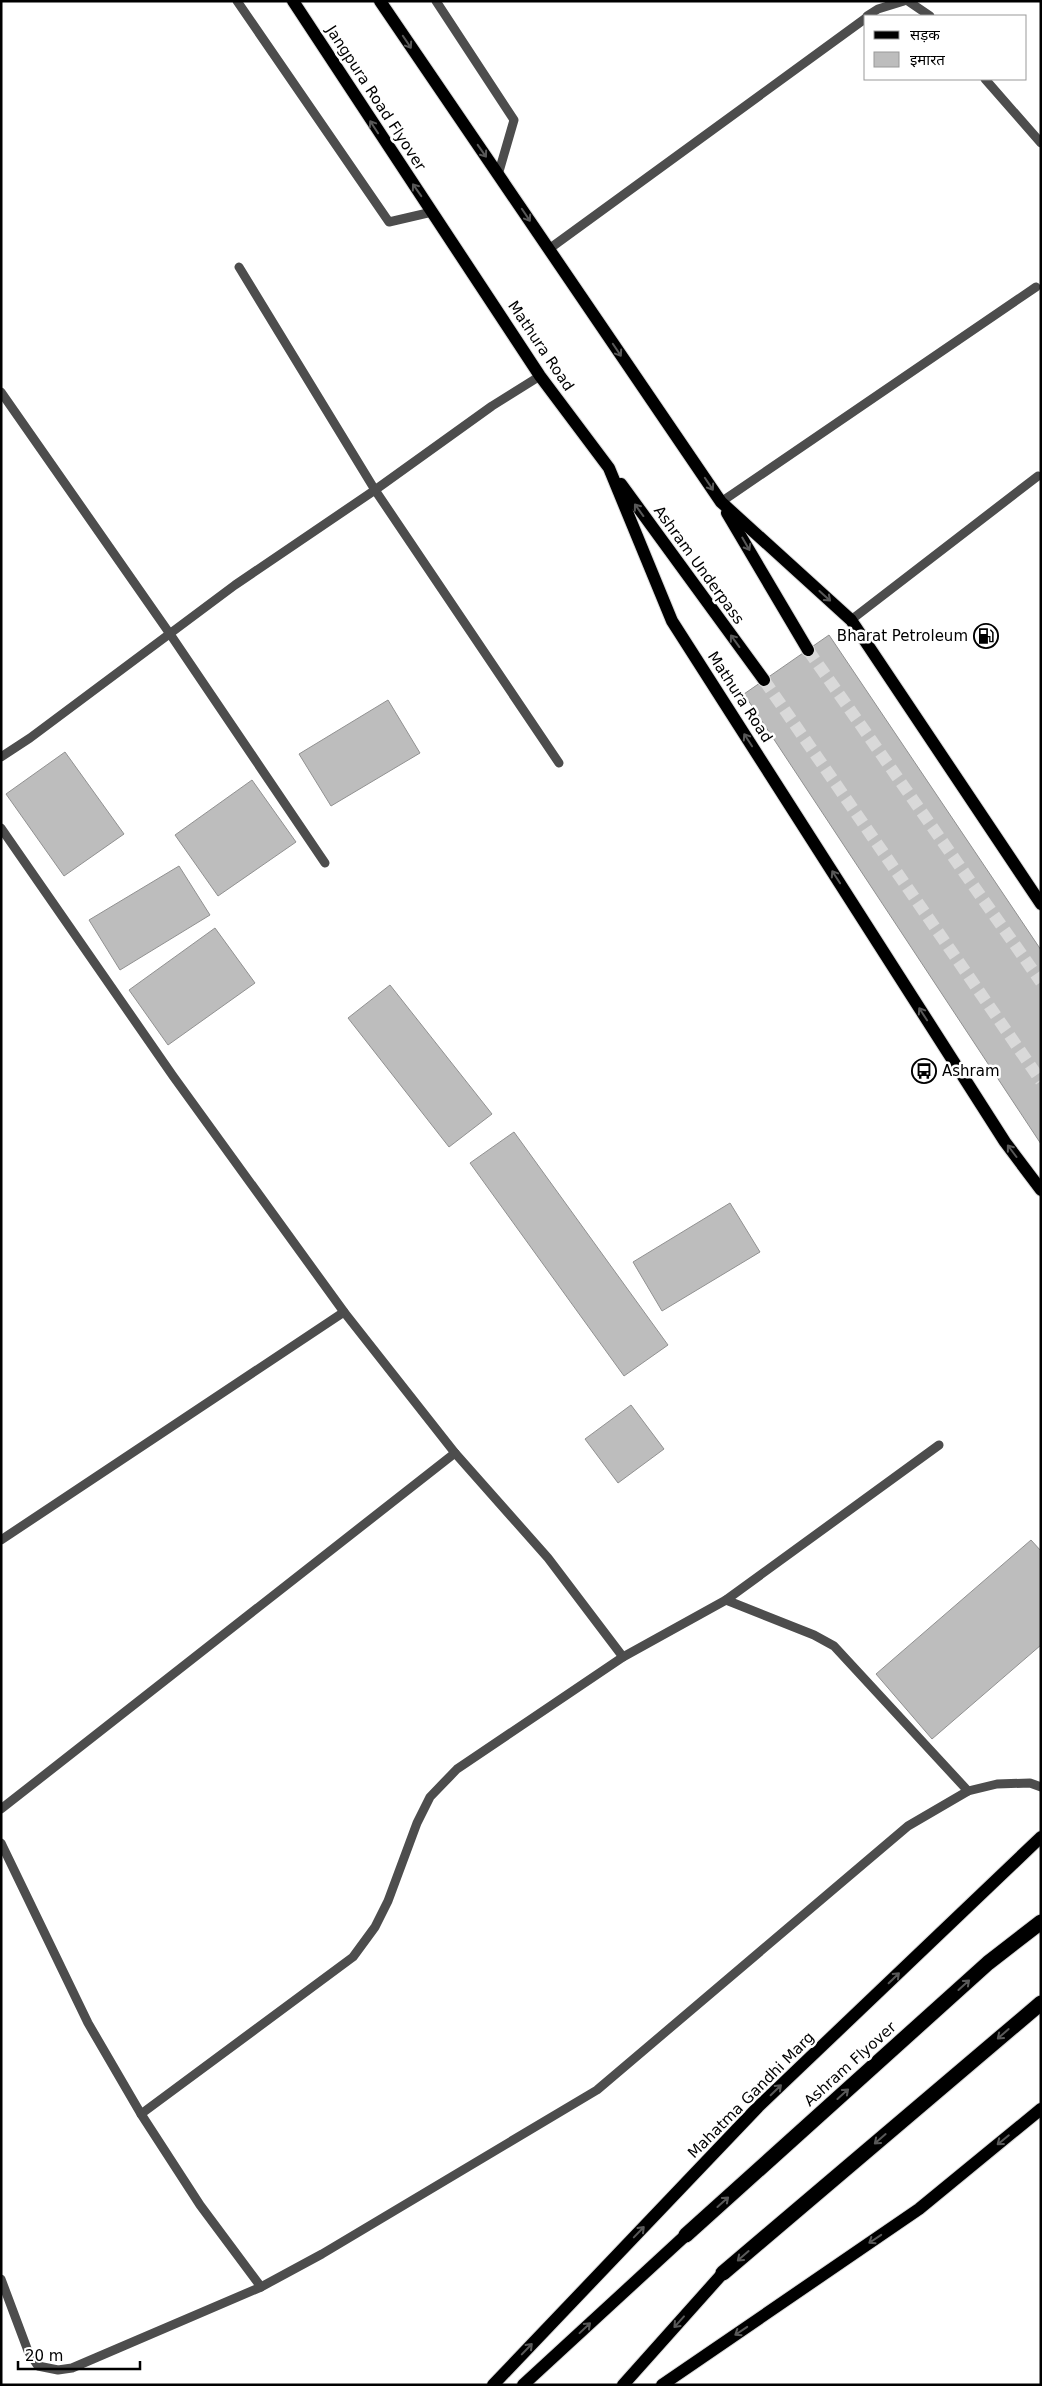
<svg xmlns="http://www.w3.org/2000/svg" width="1042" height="2386" font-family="'DejaVu Sans','Noto Sans Devanagari',sans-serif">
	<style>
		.building { fill: #bdbdbd; stroke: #919191 }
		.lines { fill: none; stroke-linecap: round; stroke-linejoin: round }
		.major-tunnel { stroke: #d9d9d9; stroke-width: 12; stroke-dasharray: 12 6; stroke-linecap: butt }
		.major-casing { stroke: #dbdbdb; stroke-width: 14 }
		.highway-casing { stroke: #dbdbdb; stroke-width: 17 }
		.minor { stroke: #4d4d4d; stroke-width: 9 }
		.major { stroke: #000; stroke-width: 12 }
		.highway { stroke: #000; stroke-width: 15 }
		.oneway { stroke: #595959 }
		.labels { text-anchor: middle; stroke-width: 5; stroke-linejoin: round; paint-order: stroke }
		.street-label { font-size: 15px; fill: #000; stroke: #fff }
		.poi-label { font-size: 15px; fill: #000; stroke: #fff; text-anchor: end }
	</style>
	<rect width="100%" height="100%" fill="#fff"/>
	<!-- building -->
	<g class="building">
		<path d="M829 635 1041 950V1144L744 694Z"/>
		<path d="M388 700 420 753 331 806 299 754Z"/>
		<path d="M65 752 124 834 64 876 6 794Z"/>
		<path d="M252 780 296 842 218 896 175 835Z"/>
		<path d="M179 866 210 915 120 970 89 920Z"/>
		<path d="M215 928 255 983 168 1045 129 990Z"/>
		<path d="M390 985 492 1114 449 1147 348 1018Z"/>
		<path d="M514 1132 668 1345 624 1376 470 1163Z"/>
		<path d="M730 1203 760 1252 662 1311 633 1262Z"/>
		<path d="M631 1405 664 1449 618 1483 585 1439Z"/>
		<path d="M1031 1540 1041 1551V1645L932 1739 876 1674Z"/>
	</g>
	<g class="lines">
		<!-- major-tunnel -->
		<g class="major-tunnel">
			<path d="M808 650 1041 982"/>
			<path d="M764 680 1041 1081"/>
		</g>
		<defs>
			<g id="major">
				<path d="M293 1 540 376 609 468 672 621 1005 1142 1041 1190"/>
				<path d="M380 1 721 502 851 620 1041 904"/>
				<path d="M621 484 764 680"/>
				<path d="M727 513 808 650"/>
				<path d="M493 2385 758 2107 1041 1837"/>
				<path d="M523 2385 686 2235"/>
				<path d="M623 2385 723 2273"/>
				<path d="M662 2385 919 2209 1041 2109"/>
			</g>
			<g id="highway">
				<path d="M686 2235 988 1963 1041 1922"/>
				<path d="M723 2273 1041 2003"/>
			</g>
		</defs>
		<!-- major casing -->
		<use href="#major" class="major-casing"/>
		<!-- highway casing -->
		<use href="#highway" class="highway-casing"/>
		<!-- minor -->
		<g class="minor">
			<path d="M237 1 389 222 432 212"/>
			<path d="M436 1 514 120 498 175"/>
			<path d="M908 1 930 16"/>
			<path d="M867 16 878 9 904 1"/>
			<path d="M985 79 1041 143"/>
			<path d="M549 249 866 18"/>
			<path d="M239 267 375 490 559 763"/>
			<path d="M1 392 170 634 325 863"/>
			<path d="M721 502 1036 287"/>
			<path d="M851 620 1038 476"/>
			<path d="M1 757 30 738 235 585 375 490 492 406 540 376"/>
			<path d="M1 828 173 1076 344 1312 455 1453 548 1558 623 1657"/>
			<path d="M1 1540 344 1312"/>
			<path d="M726 1600 814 1635 834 1646 968 1791"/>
			<path d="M1 1809 455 1453"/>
			<path d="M1 1843 88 2023 141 2114 200 2205 261 2287"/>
			<path d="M141 2114 353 1957 375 1927 388 1901 417 1823 430 1797 457 1769 623 1657 726 1600 939 1445"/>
			<path d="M1 2279 28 2351 38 2366 58 2370 72 2368 261 2287 322 2254 597 2090 908 1826 968 1791 997 1784 1030 1783 1041 1787"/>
		</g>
		<!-- major -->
		<use href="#major" class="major"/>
		<!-- highway -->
		<use href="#highway" class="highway"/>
	</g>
	<!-- one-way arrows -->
	<defs><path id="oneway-shaft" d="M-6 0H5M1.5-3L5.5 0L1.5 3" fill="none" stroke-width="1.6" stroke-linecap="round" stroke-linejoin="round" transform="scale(1.25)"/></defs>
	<g class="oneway">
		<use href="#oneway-shaft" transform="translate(407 42) rotate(56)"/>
		<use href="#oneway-shaft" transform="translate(374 127) rotate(-123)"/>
		<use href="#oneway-shaft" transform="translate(482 151) rotate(55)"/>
		<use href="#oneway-shaft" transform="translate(417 190) rotate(-125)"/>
		<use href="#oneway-shaft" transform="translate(526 215) rotate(56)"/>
		<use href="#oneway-shaft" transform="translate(617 350) rotate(56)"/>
		<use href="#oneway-shaft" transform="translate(709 484) rotate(56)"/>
		<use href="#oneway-shaft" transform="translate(639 510) rotate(-126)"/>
		<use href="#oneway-shaft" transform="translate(746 544) rotate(60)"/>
		<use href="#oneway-shaft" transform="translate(825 596) rotate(42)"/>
		<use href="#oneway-shaft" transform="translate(735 641) rotate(-126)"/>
		<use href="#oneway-shaft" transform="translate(748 740) rotate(-123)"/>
		<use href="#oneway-shaft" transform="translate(836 877) rotate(-123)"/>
		<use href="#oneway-shaft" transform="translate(923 1014) rotate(-123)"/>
		<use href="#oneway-shaft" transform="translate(1012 1151) rotate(-127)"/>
		<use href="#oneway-shaft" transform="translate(894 1978) rotate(-44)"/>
		<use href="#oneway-shaft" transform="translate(964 1985) rotate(-42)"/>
		<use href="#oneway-shaft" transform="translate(1003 2034) rotate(139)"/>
		<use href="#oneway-shaft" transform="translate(776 2090) rotate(-44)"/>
		<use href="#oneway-shaft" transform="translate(843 2094) rotate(-42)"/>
		<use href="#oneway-shaft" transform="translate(880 2139) rotate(139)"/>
		<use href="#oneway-shaft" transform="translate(1003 2140) rotate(141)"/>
		<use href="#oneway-shaft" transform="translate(723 2202) rotate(-42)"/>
		<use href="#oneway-shaft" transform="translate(639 2232) rotate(-46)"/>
		<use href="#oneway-shaft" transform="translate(875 2239) rotate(146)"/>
		<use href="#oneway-shaft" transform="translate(743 2256) rotate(139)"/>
		<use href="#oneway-shaft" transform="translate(679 2322) rotate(132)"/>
		<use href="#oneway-shaft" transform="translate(585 2328) rotate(-43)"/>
		<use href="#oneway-shaft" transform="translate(741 2331) rotate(146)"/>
		<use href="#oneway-shaft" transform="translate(527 2349) rotate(-46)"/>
	</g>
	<!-- icons -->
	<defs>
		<symbol id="fuel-ring" viewBox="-11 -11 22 22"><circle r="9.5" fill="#fff" stroke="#000" stroke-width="1.5"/><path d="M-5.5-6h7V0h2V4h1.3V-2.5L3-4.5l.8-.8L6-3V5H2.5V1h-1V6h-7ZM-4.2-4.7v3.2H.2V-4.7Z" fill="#000"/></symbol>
		<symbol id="bus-ring" viewBox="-11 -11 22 22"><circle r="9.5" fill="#fff" stroke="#000" stroke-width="1.5"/><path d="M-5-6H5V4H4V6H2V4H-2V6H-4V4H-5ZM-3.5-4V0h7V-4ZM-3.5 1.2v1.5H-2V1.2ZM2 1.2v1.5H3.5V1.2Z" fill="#000"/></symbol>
	</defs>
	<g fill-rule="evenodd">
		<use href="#fuel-ring" x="972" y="622" width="28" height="28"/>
		<use href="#bus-ring" x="910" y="1057" width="28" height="28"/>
	</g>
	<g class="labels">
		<!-- street labels -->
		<g class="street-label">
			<text transform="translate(376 98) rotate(57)" y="5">Jangpura Road Flyover</text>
			<text transform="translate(541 346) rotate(56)" y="5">Mathura Road</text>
			<text transform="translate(699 565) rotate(54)" y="5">Ashram Underpass</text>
			<text transform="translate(740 697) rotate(57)" y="5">Mathura Road</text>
			<text transform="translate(850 2064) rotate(-42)" y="5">Ashram Flyover</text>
			<text transform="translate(751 2095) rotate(-45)" y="5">Mahatma Gandhi Marg</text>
		</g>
		<!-- poi labels -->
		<g class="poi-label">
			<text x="968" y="641">Bharat Petroleum</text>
			<text x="942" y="1076" text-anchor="start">Ashram</text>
		</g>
	</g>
	<!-- border -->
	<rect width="1042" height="2386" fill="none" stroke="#000000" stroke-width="5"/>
	<!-- legend -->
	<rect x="864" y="15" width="162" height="65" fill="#ffffff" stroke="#999999"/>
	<rect x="874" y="31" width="25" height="8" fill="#000000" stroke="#999999"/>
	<text x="910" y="40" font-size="15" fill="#000000">सड़क</text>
	<rect x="874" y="52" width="25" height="15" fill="#bdbdbd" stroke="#999999"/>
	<text x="910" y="65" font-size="15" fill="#000000">इमारत</text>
	<!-- scale -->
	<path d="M18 2361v8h122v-8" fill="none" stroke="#000000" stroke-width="2.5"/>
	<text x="25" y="2361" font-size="15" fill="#000000" stroke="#ffffff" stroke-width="4" paint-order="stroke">20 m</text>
</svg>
